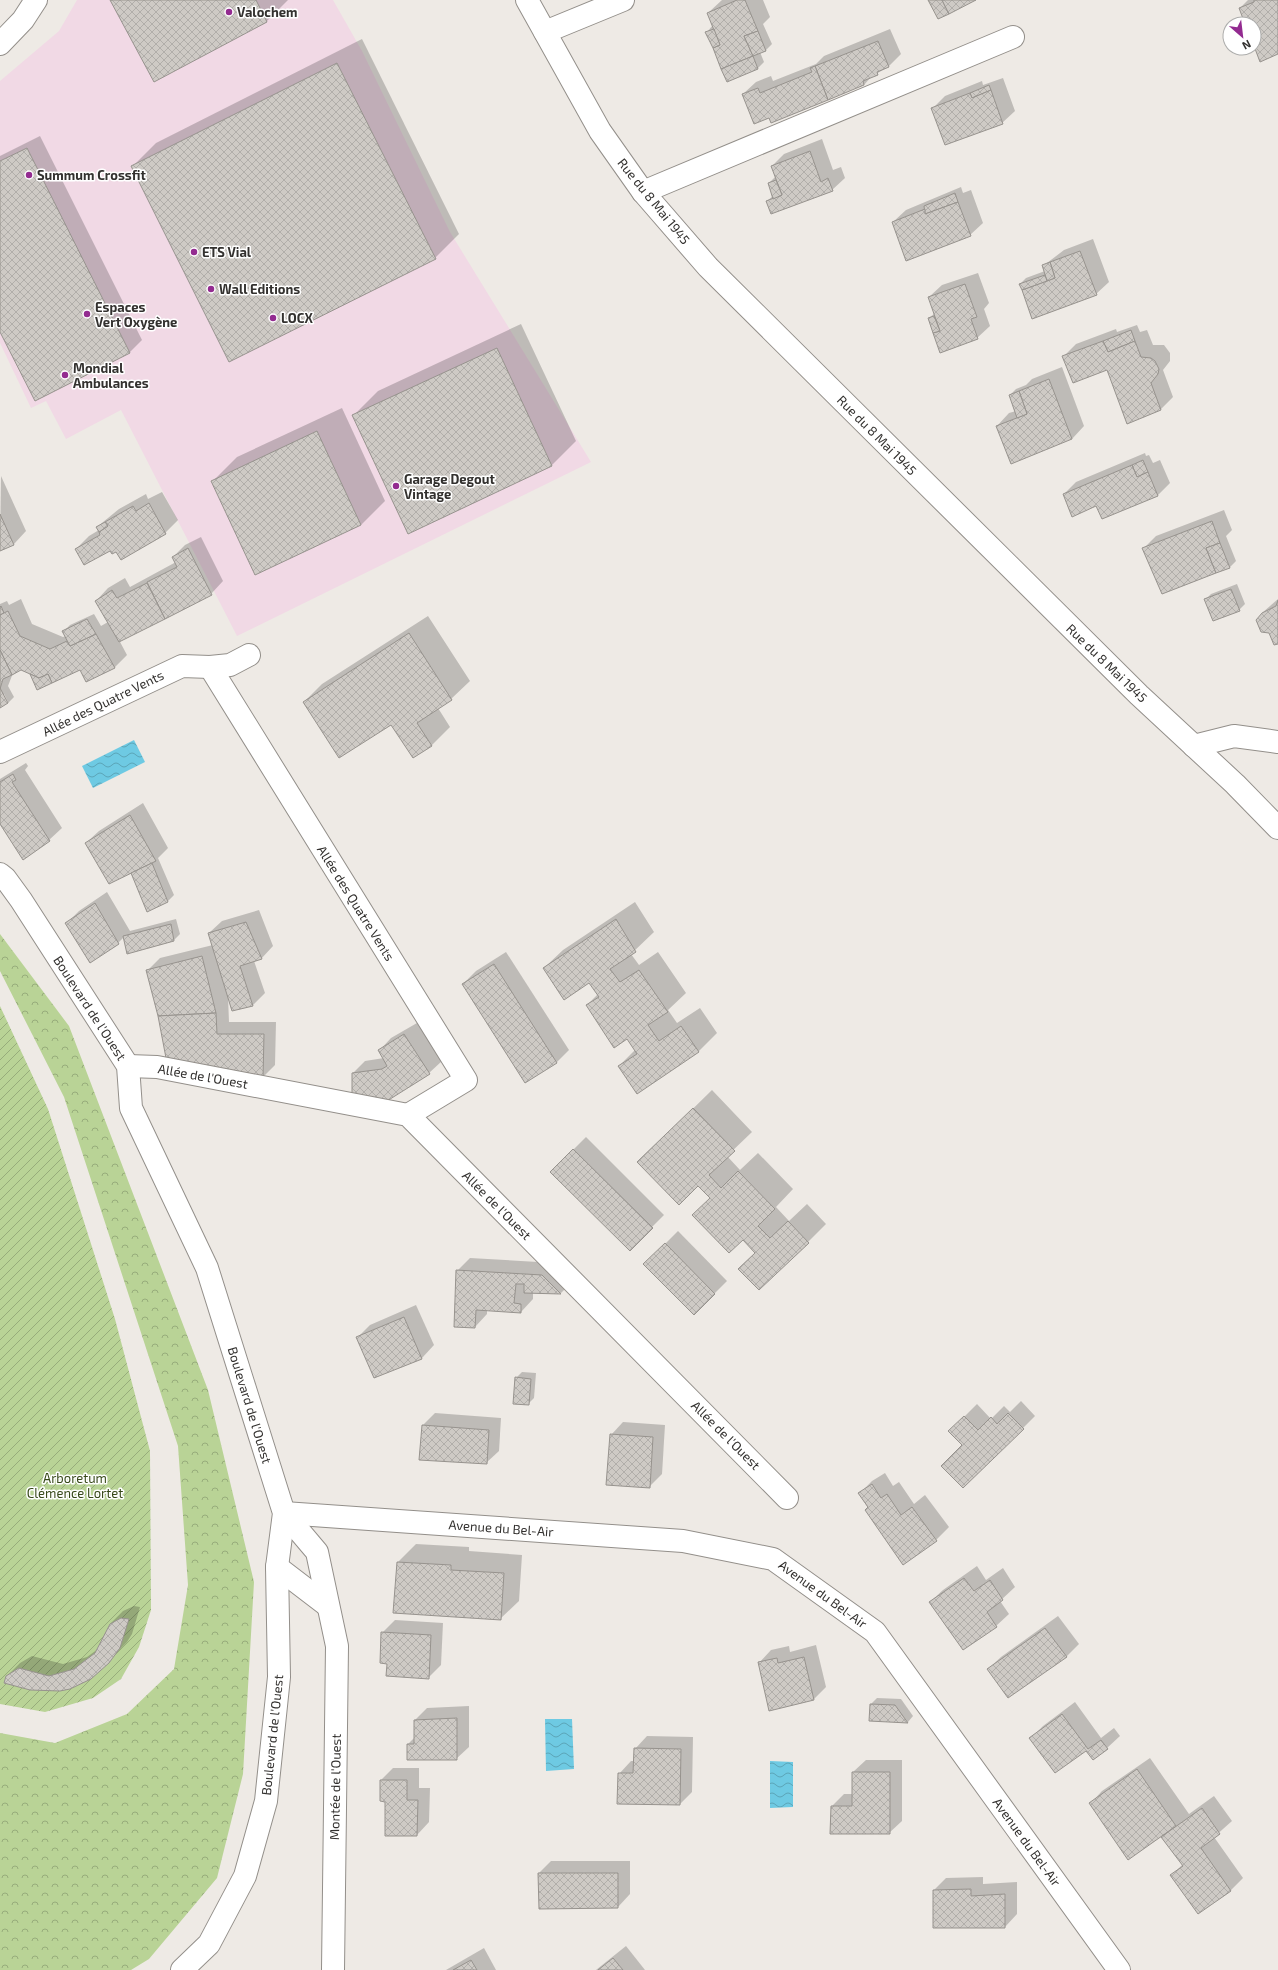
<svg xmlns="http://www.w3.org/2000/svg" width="1278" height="1970" font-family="'Exo 2',sans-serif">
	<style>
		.commercial { fill: #f1d9e5 }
		.forest { fill: url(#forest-crowns) }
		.garden { fill: url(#garden-furrows) }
		.water { fill: url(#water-waves) }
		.shadow { fill: #0003; fill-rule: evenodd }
		.building { fill: url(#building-cross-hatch); stroke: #97938e }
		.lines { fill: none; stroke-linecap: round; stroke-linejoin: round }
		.minor-casing { stroke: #938f8a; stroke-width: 24 }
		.tertiary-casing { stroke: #938f8a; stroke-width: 24 }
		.minor { stroke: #fff; stroke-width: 22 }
		.tertiary { stroke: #fff; stroke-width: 22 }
		.poi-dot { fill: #932b90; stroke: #fff; stroke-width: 1.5 }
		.labels { text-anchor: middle; stroke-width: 3; stroke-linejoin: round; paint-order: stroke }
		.poi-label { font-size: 13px; font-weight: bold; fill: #33312f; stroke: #fff; text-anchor: start }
		.street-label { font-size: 13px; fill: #33312f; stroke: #fff }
		.park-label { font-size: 13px; fill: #364818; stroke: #fff }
	</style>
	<defs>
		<pattern id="forest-crowns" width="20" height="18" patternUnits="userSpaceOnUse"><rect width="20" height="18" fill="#b9d396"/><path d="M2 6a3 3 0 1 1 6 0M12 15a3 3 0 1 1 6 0" fill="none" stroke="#97ac7b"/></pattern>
		<pattern id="garden-furrows" width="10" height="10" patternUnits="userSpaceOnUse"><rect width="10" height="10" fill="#b9d396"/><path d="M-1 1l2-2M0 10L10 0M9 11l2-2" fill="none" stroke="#97ac7b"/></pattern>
		<pattern id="water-waves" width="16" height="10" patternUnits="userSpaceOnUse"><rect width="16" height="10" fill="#6ecae3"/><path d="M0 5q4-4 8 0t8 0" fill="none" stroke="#5ba5b8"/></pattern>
		<pattern id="building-cross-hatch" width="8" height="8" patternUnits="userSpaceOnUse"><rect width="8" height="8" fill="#cecac5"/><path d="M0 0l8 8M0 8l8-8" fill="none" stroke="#b1aeaa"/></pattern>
	</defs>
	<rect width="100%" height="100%" fill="#eeeae5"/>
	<!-- commercial -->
	<path class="commercial" d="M77 0H333L362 51 450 232 591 462 237 636 121 410 66 439 46 401 31 408 0 343V81L59 31Z"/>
	<!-- forest -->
	<path class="forest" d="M0 934 69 1026 208 1390 254 1582 243 1774 217 1878 149 1959 131 1970H0V1733L55 1743 127 1714 174 1669 188 1585 178 1446 64 1097 0 971Z"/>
	<!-- garden -->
	<path class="garden" d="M0 1006 48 1109 115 1319 150 1451 151 1610 139 1647 121 1679 93 1698 45 1712 0 1704Z"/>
	<!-- water -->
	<g class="water">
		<path d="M134 740 145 762 93 788 82 766Z"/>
		<path d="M545 1719H572L574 1769 546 1771Z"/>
		<path d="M770 1761 793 1762V1807L770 1808Z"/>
	</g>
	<!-- shadow -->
	<g class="shadow">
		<path d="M111 0H288L267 21 154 81Z"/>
		<path d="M763 0 770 17 763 24 772 44 766 50 760 52 764 62 758 68 727 80 707 32 713 25 708 13 722 0Z"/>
		<path d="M1248 0H1278V53L1254 44V24H1246L1240 8Z"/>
		<path d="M890 29 901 54 888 67 871 77 864 85 770 117 743 94 756 82 771 76 773 81 816 64 824 56Z"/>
		<path d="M362 39 459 234 435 258 132 167 156 143Z"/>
		<path d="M1003 78 1015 111 1002 123 933 108 945 96 982 81 983 85Z"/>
		<path d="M40 136 142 340 129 353 0 330V156Z"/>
		<path d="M822 139 833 170 841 167 845 178 832 190 767 201 773 196 769 183 776 176 772 166 784 154Z"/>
		<path d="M961 187 963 193 971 190 983 223 970 235 893 222 906 210Z"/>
		<path d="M1093 239 1109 282 1096 294 1020 284 1026 278 1045 271 1043 266 1064 250ZM1060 276 1061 277 1036 284Z"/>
		<path d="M978 273 989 303 984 309 990 326 977 338 940 352 929 318 935 313 929 297 942 285Z"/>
		<path d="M521 324 576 441 552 465 408 533 354 415 378 391Z"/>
		<path d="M1137 325 1140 332 1147 330 1153 345H1164L1170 353V361L1163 370 1173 397 1161 409 1107 369 1063 357 1076 344 1116 329 1117 332Z"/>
		<path d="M1062 367 1084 426 1072 439 997 426 1009 413 1016 411 1010 395 1016 389 1026 385 1032 379Z"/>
		<path d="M342 408 385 501 361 525 213 481 237 457Z"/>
		<path d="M1145 453 1146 456 1149 455 1153 463 1160 460 1170 483 1158 495 1102 518 1097 505 1064 494 1076 482Z"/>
		<path d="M1 476 26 531 14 544 0 550Z"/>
		<path d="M162 492 178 520 165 533 121 559 117 550 76 549 89 536 99 530 97 527 119 509 146 494 148 499Z"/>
		<path d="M1224 510 1232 530 1226 536 1236 561 1230 567 1216 572 1144 548 1156 536Z"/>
		<path d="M201 537 223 581 211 594 119 640 127 655 115 667 86 681 80 668 21 669 13 673 8 686 14 697 8 703 0 706V604L7 601 9 605 21 599 32 624 63 637 66 636 64 631 70 625 94 614 101 626 108 622 96 601 108 588 125 578 130 587 176 562 173 557 185 545ZM3 694H4L8 702H6Z"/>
		<path d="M1237 584 1245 604 1239 610 1205 600 1211 594Z"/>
		<path d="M1278 599V643L1262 613Z"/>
		<path d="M428 616 470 681 451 699 438 708 450 727 431 746 392 723 304 702 322 684Z"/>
		<path d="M26 763 28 766 25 770 62 828 49 840 0 822V779Z"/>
		<path d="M143 803 168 848 158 858 174 895 168 901 147 910 132 872 86 843 99 831Z"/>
		<path d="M107 892 130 931 176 919 180 934 174 940 124 937 118 943 66 924 79 911Z"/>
		<path d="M635 902 654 932 631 954 639 965 658 952 686 993 668 1010 677 1023 700 1008 717 1033 698 1052 619 1066 635 1050 627 1038 587 1005 598 994 589 981 544 968 563 950Z"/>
		<path d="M259 910 273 946 261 959 254 961 265 993 253 1005 232 1009 228 997 229 1022H276L275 1065 263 1077 159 1016 147 971 160 958 213 945 209 933 222 921Z"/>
		<path d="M506 952 569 1050 556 1063 463 984 476 971Z"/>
		<path d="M417 1023 442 1061 429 1073H353L365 1061 384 1058 379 1051 391 1038Z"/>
		<path d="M712 1090 752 1132 727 1156 740 1170 758 1153 793 1189 776 1207 789 1221 807 1204 826 1224 808 1242 756 1253 711 1198 657 1144Z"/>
		<path d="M586 1137 664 1215 630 1249 551 1172Z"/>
		<path d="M678 1231 727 1281 694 1314 645 1264Z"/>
		<path d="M470 1258 555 1263 573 1281 561 1293 533 1292V1299L521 1312 487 1309V1314L475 1327 457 1271Z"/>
		<path d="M416 1305 434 1345 422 1358 375 1377 358 1337 370 1325Z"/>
		<path d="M522 1372 536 1373 534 1398 528 1404 516 1378Z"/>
		<path d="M1021 1401 1035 1416 1023 1428 963 1445 950 1431 977 1404 991 1419 1004 1406 1010 1412Z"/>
		<path d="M435 1413 501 1418 499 1451 486 1463 422 1426Z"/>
		<path d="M623 1422 665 1425 662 1474 649 1487 611 1435Z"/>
		<path d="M885 1473 893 1486 899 1482 914 1504 925 1495 949 1527 936 1540 903 1563 859 1494 872 1481Z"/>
		<path d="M416 1544 469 1547V1551L522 1555 519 1601 500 1619 398 1562Z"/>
		<path d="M977 1566 986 1580 1003 1568 1015 1587 1000 1601 1009 1614 996 1626 963 1649 930 1602 943 1590Z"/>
		<path d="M134 1606 140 1607 132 1634 127 1642 91 1679 7 1676 20 1663 32 1656 63 1664 87 1657 98 1649 110 1624 123 1611Z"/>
		<path d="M1058 1616 1079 1644 1066 1657 988 1669 1001 1657Z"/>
		<path d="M395 1620 443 1623 441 1665 428 1678 388 1663 382 1633Z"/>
		<path d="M816 1645 826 1687 813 1700 759 1663 771 1650 789 1646 790 1652Z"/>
		<path d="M877 1698 901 1699 913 1716 908 1722 871 1720V1704Z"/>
		<path d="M1075 1702 1101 1738 1114 1728 1120 1736 1107 1748 1086 1749 1031 1738 1043 1726Z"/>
		<path d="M469 1706V1747L456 1759H408V1744L415 1737V1720L427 1708Z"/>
		<path d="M647 1736 693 1737 692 1792 680 1804 618 1803 619 1774 631 1761H635V1749Z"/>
		<path d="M1150 1758 1189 1814 1214 1796 1232 1821 1214 1837 1243 1878 1231 1890 1198 1913 1172 1875 1183 1864 1161 1835 1090 1804 1102 1791Z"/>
		<path d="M866 1760H902V1821L889 1833 832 1806 844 1794H853V1772Z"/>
		<path d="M393 1768H419V1788H430L429 1822 417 1835 386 1801 381 1780Z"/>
		<path d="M551 1861H630V1894L618 1907 539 1873Z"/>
		<path d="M983 1877V1884L1017 1882V1914L1005 1927H934V1890L946 1878Z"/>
		<path d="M626 1946 645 1970H596Z"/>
		<path d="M484 1948 496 1970H446Z"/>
	</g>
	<!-- building -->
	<g class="building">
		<path d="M110 0H256L267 22 154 82Z"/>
		<path d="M737 0H745L758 31 744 36 753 56 721 69 713 48 720 45 707 13Z"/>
		<path d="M928 0H942L949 14 938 19Z"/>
		<path d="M942 0H976L949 14Z"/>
		<path d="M1254 0H1278V54L1260 62 1254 46V24H1245L1239 8 1254 2Z"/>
		<path d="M714 29 720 45 713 48 705 32Z"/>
		<path d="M758 31 766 51 753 56 744 36Z"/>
		<path d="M878 41 889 67 877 72 878 75 863 81 864 85 828 100 815 66Z"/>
		<path d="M753 56 758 69 727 82 721 69Z"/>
		<path d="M337 63 436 259 229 362 131 166Z"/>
		<path d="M815 66 828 100 771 123 769 118 754 124 742 94 758 88 760 93 812 72 810 68Z"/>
		<path d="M989 85 991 90 972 98 970 93Z"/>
		<path d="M991 90 1003 124 945 145 931 108 970 93 972 98Z"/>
		<path d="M27 148 130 353 35 401 0 332V161Z"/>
		<path d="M810 151 821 182 828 178 833 191 771 214 766 201 782 195 771 166Z"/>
		<path d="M776 180 782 195 773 199 768 183Z"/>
		<path d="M955 193 958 202 925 214 924 206Z"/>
		<path d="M958 202 971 236 906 261 892 222 925 209V214Z"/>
		<path d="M1080 251 1097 295 1032 319 1022 290 1055 278 1050 262Z"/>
		<path d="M1050 262 1055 278 1047 281 1042 265Z"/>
		<path d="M1045 275 1047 281 1022 290 1019 284Z"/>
		<path d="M965 284 977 317 971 319 978 339 940 353 933 333 940 331 928 297Z"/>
		<path d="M934 316 940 331 933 333 928 318Z"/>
		<path d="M1131 330 1135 341 1108 352 1103 341Z"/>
		<path d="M1103 341 1108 352 1135 341 1141 357 1151 358 1155 361 1159 369 1158 374 1151 383 1161 410 1127 424 1107 370 1073 383 1062 356Z"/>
		<path d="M497 348 552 466 408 534 352 415Z"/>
		<path d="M1049 379 1072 439 1011 464 996 426 1027 414 1019 391Z"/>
		<path d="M1019 391 1027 414 1017 418 1009 395Z"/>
		<path d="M317 431 361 525 255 575 211 481Z"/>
		<path d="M1143 460 1148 472 1137 477 1132 465Z"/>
		<path d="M1132 465 1137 477 1148 472 1158 496 1102 519 1096 506 1072 517 1063 494Z"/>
		<path d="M149 503 166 534 121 560 116 552 112 554 110 551 84 565 75 549 100 535 99 532 108 526 105 522 133 506 136 511Z"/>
		<path d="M0 514 14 545 0 551Z"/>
		<path d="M1212 521 1220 543 1206 548 1216 573 1162 594 1142 548Z"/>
		<path d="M105 522 108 526 99 532 96 527Z"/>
		<path d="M1220 543 1230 568 1216 573 1206 548Z"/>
		<path d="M188 548 212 595 165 619 147 582 177 567 172 557Z"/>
		<path d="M147 583 165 619 119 642 95 601 112 590 117 598Z"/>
		<path d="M1231 589 1240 611 1213 621 1204 599Z"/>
		<path d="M1278 600V644L1274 645 1269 633 1261 632 1256 620 1262 613 1276 606Z"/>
		<path d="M1 606 4 613 0 615V607Z"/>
		<path d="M8 611 20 636 50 649 67 641 70 646 96 634 115 668 86 682 80 670 52 683 48 674 39 678 21 670 12 675 0 650V615Z"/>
		<path d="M87 619 96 634 70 646 62 631Z"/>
		<path d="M409 633 452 700 417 723 432 746 413 758 391 725 339 758 303 702Z"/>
		<path d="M0 650 12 675 3 679 0 689Z"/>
		<path d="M30 674 39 678 48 674 52 683 37 690Z"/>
		<path d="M0 688 8 703 0 708Z"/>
		<path d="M13 774 16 780 12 782 50 841 23 860 0 824V782Z"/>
		<path d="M130 815 156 861 109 884 85 843Z"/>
		<path d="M152 863 168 902 147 912 131 873Z"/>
		<path d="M95 903 119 944 90 963 65 923Z"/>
		<path d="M616 919 636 952 610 969 620 982 639 970 668 1012 648 1025 659 1041 681 1026 699 1052 637 1094 618 1066 637 1054 627 1039 614 1048 586 1005 599 997 589 983 564 1000 543 968Z"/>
		<path d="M246 922 262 959 240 966 253 1006 232 1011 208 933Z"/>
		<path d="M171 924 174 941 127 954 123 936Z"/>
		<path d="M202 956 216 1013 158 1016 146 970Z"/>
		<path d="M494 964 557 1063 525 1083 462 984Z"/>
		<path d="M216 1013 217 1034H264L263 1078 166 1058 158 1016Z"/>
		<path d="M404 1034 430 1074 387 1101 352 1095V1073L382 1069 387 1066 378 1050Z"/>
		<path d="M693 1108 735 1151 709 1175 721 1188 738 1171 775 1209 758 1226 770 1238 788 1221 809 1243 759 1290 738 1269 755 1253 743 1240 729 1253 692 1215 710 1198 698 1186 679 1205 637 1162Z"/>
		<path d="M573 1149 653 1228 630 1251 550 1172Z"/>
		<path d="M665 1243 715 1294 694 1315 643 1264Z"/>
		<path d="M456 1270 542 1275 561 1294 524 1293V1284H516L514 1303 521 1304V1313L476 1310 475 1328 454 1327Z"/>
		<path d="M404 1317 422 1359 374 1378 356 1337Z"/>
		<path d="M515 1377 531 1379 529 1405 513 1404Z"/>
		<path d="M1008 1413 1024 1429 963 1488 941 1466 962 1445 948 1431 964 1416 978 1430 991 1417 997 1424Z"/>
		<path d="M422 1425 489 1430 487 1464 419 1460Z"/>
		<path d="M610 1434 653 1437 650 1488 606 1485Z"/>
		<path d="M872 1484 881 1498 887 1494 901 1515 912 1507 937 1541 903 1565 865 1510 868 1507 858 1493Z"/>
		<path d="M397 1562 451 1565V1570L504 1573 501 1620 393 1613Z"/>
		<path d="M964 1578 974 1591 990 1580 1003 1600 987 1612 997 1627 963 1650 929 1602Z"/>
		<path d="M121 1618 129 1619 120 1648 109 1663 91 1679 70 1689 60 1691 30 1690 4 1683 6 1676 19 1668 49 1676 74 1669 95 1653 110 1624Z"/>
		<path d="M1045 1628 1067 1657 1008 1698 987 1669Z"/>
		<path d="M381 1632 431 1635 429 1679 386 1676 387 1664 380 1663Z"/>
		<path d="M804 1657 814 1700 769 1711 758 1662 777 1658 778 1663Z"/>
		<path d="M870 1704 895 1705 908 1723 869 1721Z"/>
		<path d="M1062 1714 1088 1749 1101 1740 1108 1749 1093 1760 1086 1751 1055 1773 1029 1738Z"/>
		<path d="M457 1718V1760H407V1744H414V1720Z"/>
		<path d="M634 1748 681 1749 680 1805 617 1804 618 1773H633Z"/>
		<path d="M1137 1769 1176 1826 1128 1860 1089 1803Z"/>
		<path d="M852 1772H890V1834H830L831 1806H852Z"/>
		<path d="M380 1780H407V1800H418L417 1836H385V1802L380 1801Z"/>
		<path d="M1202 1808 1220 1834 1201 1848 1231 1891 1198 1914 1170 1875 1183 1866 1161 1837Z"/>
		<path d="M538 1873H618V1908L539 1909Z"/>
		<path d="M971 1889V1896L1005 1894V1928H933V1890Z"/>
		<path d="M613 1958 623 1970H598Z"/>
		<path d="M471 1960 477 1970H453Z"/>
	</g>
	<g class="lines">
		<defs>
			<g id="minor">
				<path d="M527 0 600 131 643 192 708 267 1139 695 1235 784 1278 828"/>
				<path d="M545 32 623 0"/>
				<path d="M0 44 23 20 36 0"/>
				<path d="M643 192 1013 37"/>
				<path d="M210 667 466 1080 408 1115"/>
				<path d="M1194 746 1234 736 1278 742"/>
				<path d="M0 752 182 666 210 667 230 665 249 655"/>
				<path d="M128 1066 157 1067 408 1115 787 1498"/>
				<path d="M284 1513 683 1541 773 1559 875 1632 1119 1970"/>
			</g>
			<g id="tertiary">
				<path d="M0 874 5 878 21 900 128 1066 131 1108 207 1268 284 1513 277 1567 279 1677 266 1801 245 1876 209 1944 182 1970"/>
				<path d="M284 1513 317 1552 337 1646 333 1970"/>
				<path d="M277 1567 328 1606"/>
			</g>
		</defs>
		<!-- minor casing -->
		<use href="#minor" class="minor-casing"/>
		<!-- tertiary casing -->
		<use href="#tertiary" class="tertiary-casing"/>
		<!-- minor -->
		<use href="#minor" class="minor"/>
		<!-- tertiary -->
		<use href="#tertiary" class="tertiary"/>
	</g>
	<!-- markers -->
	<g class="poi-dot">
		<circle cx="229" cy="12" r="4"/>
		<circle cx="29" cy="175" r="4"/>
		<circle cx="194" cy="252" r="4"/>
		<circle cx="211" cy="289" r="4"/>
		<circle cx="87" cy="314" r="4"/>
		<circle cx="273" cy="318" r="4"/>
		<circle cx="65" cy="375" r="4"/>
		<circle cx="396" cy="486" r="4"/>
	</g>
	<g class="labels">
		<!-- poi labels -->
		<g class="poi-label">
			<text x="237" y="17">Valochem</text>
			<text x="37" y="180">Summum Crossfit</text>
			<text x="202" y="257">ETS Vial</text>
			<text x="219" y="294">Wall Editions</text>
			<text x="95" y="312">Espaces<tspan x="95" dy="15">Vert Oxygène</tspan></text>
			<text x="281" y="323">LOCX</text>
			<text x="73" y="373">Mondial<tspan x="73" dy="15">Ambulances</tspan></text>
			<text x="404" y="484">Garage Degout<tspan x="404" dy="15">Vintage</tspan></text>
		</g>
		<!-- street labels -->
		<g class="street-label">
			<text transform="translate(654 201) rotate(51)" y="5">Rue du 8 Mai 1945</text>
			<text transform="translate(877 435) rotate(45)" y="5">Rue du 8 Mai 1945</text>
			<text transform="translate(1107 663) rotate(44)" y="5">Rue du 8 Mai 1945</text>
			<text transform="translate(103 703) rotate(-26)" y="5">Allée des Quatre Vents</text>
			<text transform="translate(356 903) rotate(58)" y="5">Allée des Quatre Vents</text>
			<text transform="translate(90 1008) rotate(57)" y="5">Boulevard de l'Ouest</text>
			<text transform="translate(203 1076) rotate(10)" y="5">Allée de l'Ouest</text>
			<text transform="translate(497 1205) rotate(45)" y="5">Allée de l'Ouest</text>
			<text transform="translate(250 1405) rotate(73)" y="5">Boulevard de l'Ouest</text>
			<text transform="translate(726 1435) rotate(45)" y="5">Allée de l'Ouest</text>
			<text transform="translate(501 1528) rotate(4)" y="5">Avenue du Bel-Air</text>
			<text transform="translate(823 1594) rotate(36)" y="5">Avenue du Bel-Air</text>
			<text transform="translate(272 1735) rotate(-84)" y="5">Boulevard de l'Ouest</text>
			<text transform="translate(335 1787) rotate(-89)" y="5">Montée de l'Ouest</text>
			<text transform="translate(1027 1842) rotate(54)" y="5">Avenue du Bel-Air</text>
		</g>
		<!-- park labels -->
		<g class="park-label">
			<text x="75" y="1483">Arboretum<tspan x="75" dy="15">Clémence Lortet</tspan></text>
		</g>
	</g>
	<!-- north arrow -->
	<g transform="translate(1242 36) rotate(152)"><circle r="19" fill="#ffffff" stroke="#adadac"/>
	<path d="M0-3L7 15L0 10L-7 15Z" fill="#932b90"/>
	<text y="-6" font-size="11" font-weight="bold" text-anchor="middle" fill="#33312f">N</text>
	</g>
</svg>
